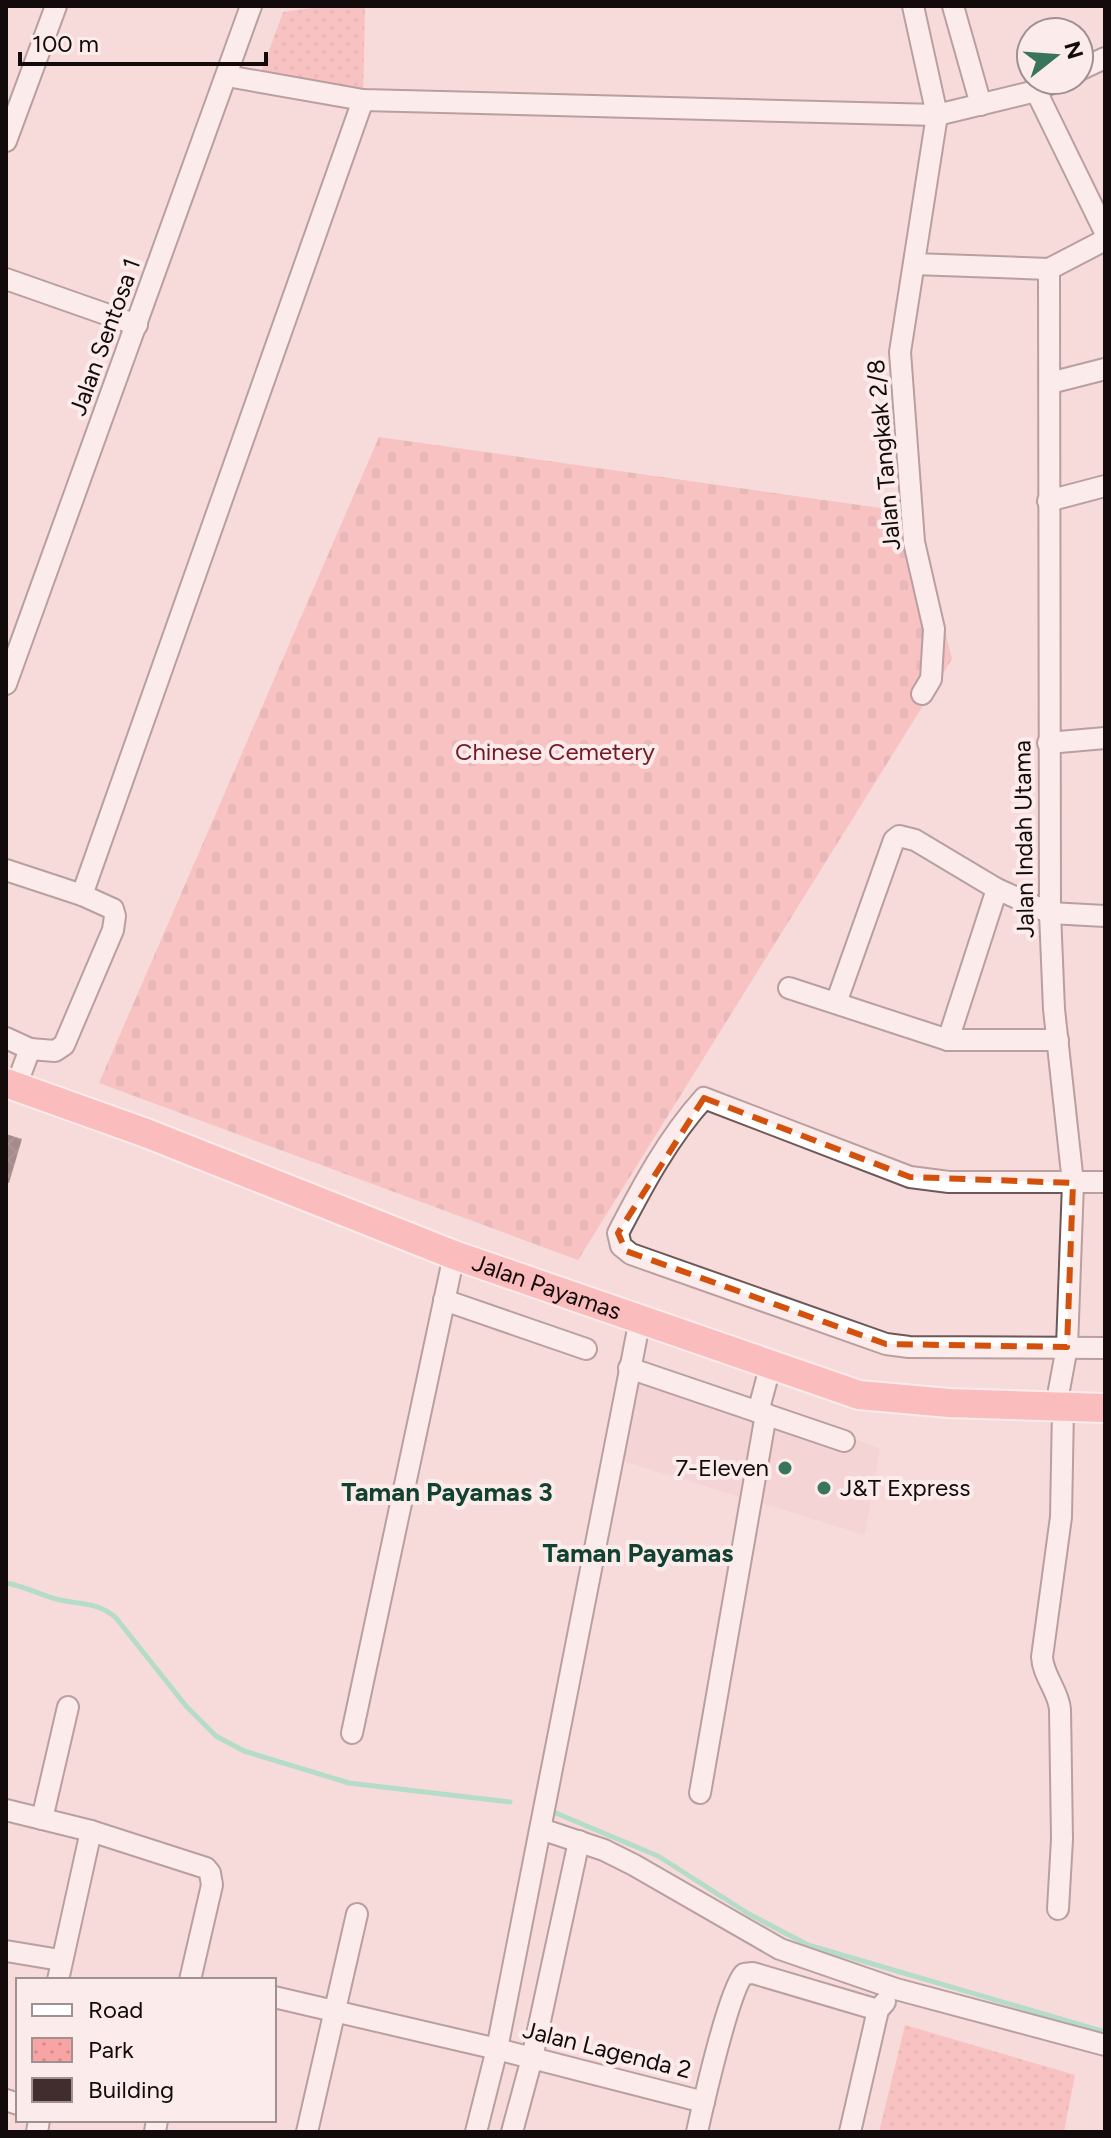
<svg xmlns="http://www.w3.org/2000/svg" width="1111" height="2138" font-family="Figtree,sans-serif">
	<style>
		.built { fill: #f0cdcc }
		.cemetery { fill: url(#cemetery-stones) }
		.park { fill: url(#park-dots) }
		.lines { fill: none; stroke-linecap: round; stroke-linejoin: round }
		.stream { stroke: #62deb1; stroke-width: 5 }
		.building { fill: url(#building-cross-hatch) }
		.minor-casing { stroke: #6e5757; stroke-width: 24 }
		.highway-casing { stroke: #fff; stroke-width: 32 }
		.minor { stroke: #fff; stroke-width: 20 }
		.highway { stroke: #fd989a; stroke-width: 28 }
		.marked { fill: none; stroke: #d3510c; stroke-width: 6; stroke-dasharray: 16 10; stroke-linejoin: round }
		.poi-dot { fill: #39745d; stroke: #fcebeb; stroke-width: 3 }
		.labels { text-anchor: middle; stroke-width: 8; stroke-linejoin: round; paint-order: stroke }
		.street-label { font-size: 24px; fill: #130b0b; stroke: #fcebeb }
		.park-label { font-size: 24px; fill: #751724; stroke: #fcebeb }
		.poi-label { font-size: 24px; fill: #130b0b; stroke: #fcebeb; text-anchor: end }
		.neighbourhood-label { font-size: 26px; font-weight: bold; fill: #114231; stroke: #fcebeb }
	</style>
	<defs>
		<pattern id="cemetery-stones" width="16" height="16" patternUnits="userSpaceOnUse" patternTransform="scale(2)"><rect width="16" height="16" fill="#f8a4a5"/><path d="M2 7V4a2 2 0 0 1 4 0v3zM10 15v-3a2 2 0 0 1 4 0v3z" fill="#d48c8d"/></pattern>
		<pattern id="park-dots" width="8" height="8" patternUnits="userSpaceOnUse" patternTransform="scale(2)"><rect width="8" height="8" fill="#f8a4a5"/><path d="M2 2h.1M6 6h.1" fill="none" stroke="#d48c8d" stroke-width="1.8" stroke-linecap="round"/></pattern>
		<pattern id="building-cross-hatch" width="8" height="8" patternUnits="userSpaceOnUse" patternTransform="scale(2)"><rect width="8" height="8" fill="#412d2d"/><path d="M0 0l8 8M0 8l8-8" fill="none" stroke="#534242"/></pattern>
	</defs>
	<rect width="100%" height="100%" fill="#f7dbdb"/>
	<!-- built -->
	<path class="built" d="M637 1363 880 1448 865 1535 616 1459Z"/>
	<!-- cemetery -->
	<path class="cemetery" d="M379 437 916 513 952 659 578 1260 99 1083Z"/>
	<!-- park -->
	<g class="park">
		<path d="M325 6H365L363 100 258 81 283 12Z"/>
		<path d="M905 2025 1075 2075 1064 2132H879Z"/>
	</g>
	<g class="lines">
		<!-- stream -->
		<g class="stream">
			<path d="M6 1583C24 1586 38 1594 56 1599 79 1605 97 1601 116 1618L186 1706 216 1736 244 1751 349 1783 510 1802"/>
			<path d="M551 1811 658 1856 749 1914 808 1945 1105 2032"/>
		</g>
	</g>
	<!-- building -->
	<path class="building" d="M6 1134 22 1139 9 1183 6 1182Z"/>
	<g class="lines">
		<defs>
			<g id="minor">
				<path d="M913 6 937 115 900 352 914 542 934 629 931 679 922 694"/>
				<path d="M953 6 981 105"/>
				<path d="M1079 70 1105 58"/>
				<path d="M227 76 363 100 937 115 1036 91 1057 80"/>
				<path d="M1036 91 1105 232"/>
				<path d="M6 141 56 6"/>
				<path d="M914 264 1049 269 1105 240"/>
				<path d="M1049 269 1050 913 1054 1009 1073 1183 1067 1347 1056 1406"/>
				<path d="M6 279 137 325"/>
				<path d="M1050 383 1105 369"/>
				<path d="M1048 501 1105 486"/>
				<path d="M6 684 251 6"/>
				<path d="M1048 743 1105 738"/>
				<path d="M6 870 82 895 113 909 115 916 113 930 64 1045 55 1051 30 1049"/>
				<path d="M82 895 363 100"/>
				<path d="M789 988 948 1040H1058"/>
				<path d="M836 1003 894 840 899 836 915 840 997 889 1050 913 1105 916"/>
				<path d="M6 1038 30 1049 16 1086"/>
				<path d="M948 1040 997 889"/>
				<path d="M1105 1182H949L910 1177 704 1098C668 1138 643 1185 618 1233L621 1246 631 1254 886 1344 909 1347 1105 1348"/>
				<path d="M444 1300 586 1349"/>
				<path d="M629 1368 844 1441"/>
				<path d="M758 1412 771 1364"/>
				<path d="M352 1733 454 1255"/>
				<path d="M700 1793 766 1414"/>
				<path d="M6 1810 91 1831 206 1868 210 1873 212 1885 190 1980"/>
				<path d="M42 1819 68 1707"/>
				<path d="M541 1829 604 1850 634 1865 780 1949 896 1989 1105 2045"/>
				<path d="M1058 1909 1062 1839 1060 1709C1058 1690 1043 1676 1042 1657L1061 1517 1063 1408"/>
				<path d="M6 1951 60 1960"/>
				<path d="M58 1980 91 1831"/>
				<path d="M274 1997 497 2049 704 2102"/>
				<path d="M6 2100 18 2104"/>
				<path d="M37 2132 39 2120"/>
				<path d="M155 2132 157 2120"/>
				<path d="M307 2132 357 1914"/>
				<path d="M476 2132 497 2049 640 1319"/>
				<path d="M512 2132 532 2058 579 1841"/>
				<path d="M697 2132C703 2105 729 1990 744 1974L753 1973 878 2010"/>
				<path d="M850 2132 878 2010 885 2002"/>
			</g>
			<g id="highway">
				<path id="s1" d="M6 1083 146 1133 454 1255 859 1395 949 1403 1105 1408"/>
			</g>
		</defs>
		<!-- minor casing -->
		<use href="#minor" class="minor-casing"/>
		<!-- highway casing -->
		<use href="#highway" class="highway-casing"/>
		<!-- minor -->
		<use href="#minor" class="minor"/>
		<!-- highway -->
		<use href="#highway" class="highway"/>
	</g>
	<!-- marked area -->
	<path d="M0 0H1111V2138H0ZM704 1098 910 1177 1073 1183 1067 1347 886 1344 626 1251 618 1233Z" fill="#f7dbdb" fill-opacity=".55" fill-rule="evenodd"/>
	<path class="marked" d="M704 1098 910 1177 1073 1183 1067 1347 886 1344 626 1251 618 1233Z"/>
	<!-- markers -->
	<g class="poi-dot">
		<circle cx="785" cy="1468" r="8"/>
		<circle cx="824" cy="1488" r="8"/>
	</g>
	<g class="labels">
		<!-- street labels -->
		<g class="street-label">
			<text transform="translate(105 337) rotate(-70)" y="8">Jalan Sentosa 1</text>
			<text transform="translate(884 455) rotate(-95)" y="8">Jalan Tangkak 2/8</text>
			<text transform="translate(1024 839) rotate(-91)" y="8">Jalan Indah Utama</text>
			<text dy="8" stroke="none"><textPath href="#s1" startOffset="578">Jalan Payamas</textPath></text>
			<text transform="translate(607 2050) rotate(14)" y="8">Jalan Lagenda 2</text>
		</g>
		<!-- park labels -->
		<g class="park-label">
			<text x="555" y="760">Chinese Cemetery</text>
		</g>
		<!-- poi labels -->
		<g class="poi-label">
			<text x="769" y="1476">7-Eleven</text>
			<text x="840" y="1496" text-anchor="start">J&amp;T Express</text>
		</g>
		<!-- neighbourhood labels -->
		<g class="neighbourhood-label">
			<text x="447" y="1501">Taman Payamas 3</text>
			<text x="638" y="1562">Taman Payamas</text>
		</g>
	</g>
	<!-- border -->
	<rect width="1111" height="2138" fill="none" stroke="#130b0b" stroke-width="16"/>
	<!-- legend -->
	<rect x="16" y="1978" width="260" height="144" fill="#fcebeb" stroke="#9f9191" stroke-width="2"/>
	<rect x="32" y="2004" width="40" height="12" fill="#ffffff" stroke="#9f9191" stroke-width="2"/>
	<text x="88" y="2018" font-size="24" fill="#130b0b">Road</text>
	<rect x="32" y="2038" width="40" height="24" fill="url(#park-dots)" stroke="#9f9191" stroke-width="2"/>
	<text x="88" y="2058" font-size="24" fill="#130b0b">Park</text>
	<rect x="32" y="2078" width="40" height="24" fill="#412d2d" stroke="#9f9191" stroke-width="2"/>
	<text x="88" y="2098" font-size="24" fill="#130b0b">Building</text>
	<!-- north arrow -->
	<g transform="translate(1055 56) rotate(73)"><circle r="38" fill="#fcebeb" stroke="#9f9191" stroke-width="2"/>
	<path d="M0-6L14 30L0 20L-14 30Z" fill="#39745d"/>
	<text y="-12" font-size="22" font-weight="bold" text-anchor="middle" fill="#130b0b">N</text>
	</g>
	<!-- scale -->
	<path d="M20 52v12h246v-12" fill="none" stroke="#130b0b" stroke-width="4"/>
	<text x="32" y="52" font-size="24" fill="#130b0b" stroke="#fcebeb" stroke-width="6" paint-order="stroke">100 m</text>
</svg>
